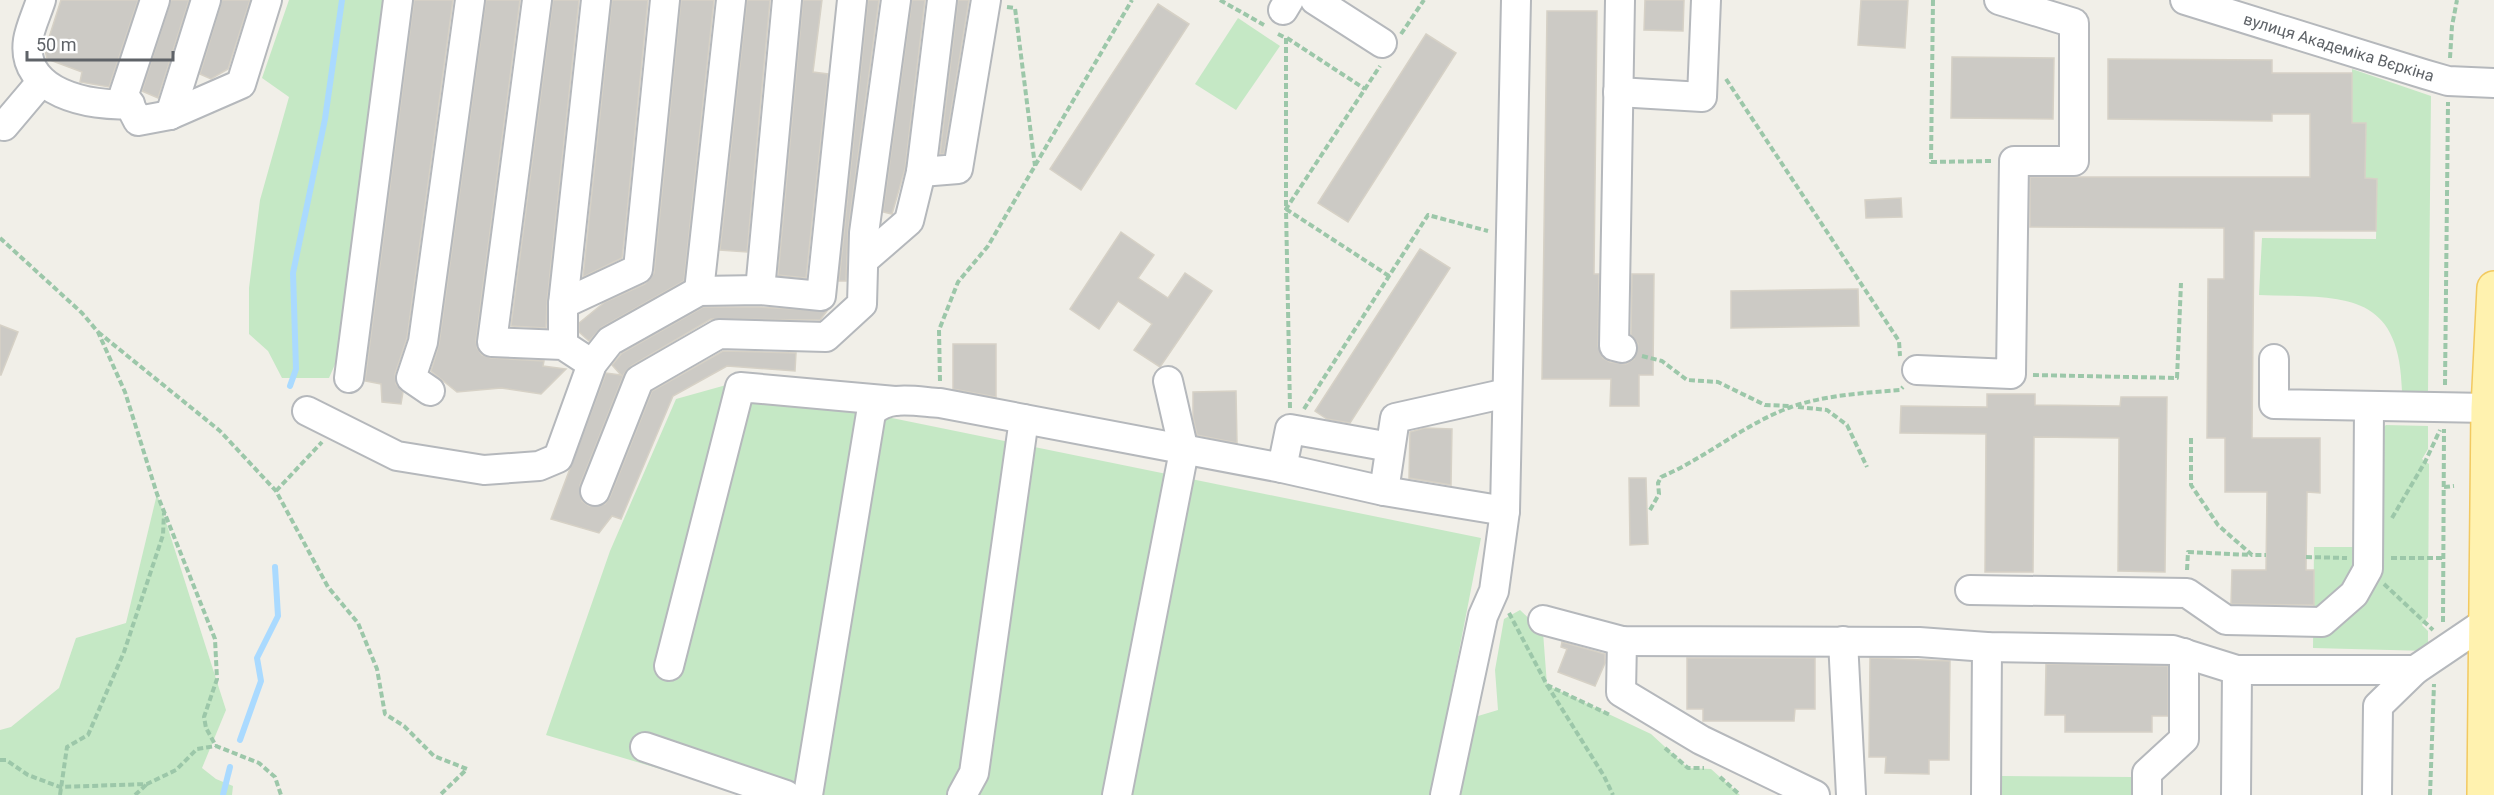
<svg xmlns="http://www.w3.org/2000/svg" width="2494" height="795" font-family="Roboto,sans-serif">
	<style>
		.green { fill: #c5e8c5 }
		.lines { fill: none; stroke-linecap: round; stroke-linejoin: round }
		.stream { stroke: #aadaff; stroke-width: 6 }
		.building { fill: #cccac5; stroke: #d6d1c6; stroke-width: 1.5 }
		.minor-casing { stroke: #b5b8bc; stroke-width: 32 }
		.major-casing { stroke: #f2c960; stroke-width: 36 }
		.path { stroke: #9cc7a9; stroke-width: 4; stroke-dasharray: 6 3; stroke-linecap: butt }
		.minor { stroke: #fff; stroke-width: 28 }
		.major { stroke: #fff2af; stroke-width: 33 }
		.labels { text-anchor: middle; stroke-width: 5; stroke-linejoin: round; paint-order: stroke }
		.street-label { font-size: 16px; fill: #5f6368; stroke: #fff }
	</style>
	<rect width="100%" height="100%" fill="#f1efe8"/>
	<!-- green -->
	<g class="green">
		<path d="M289 0H385L343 346 329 378H282L268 351 249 334V288L260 200 289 97 262 78Z"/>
		<path d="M1238 18 1280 46 1236 110 1195 84Z"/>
		<path d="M2352 69 2431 96 2428 392 2402 391C2400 288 2340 298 2259 295L2262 238 2376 239 2377 179 2365 178 2366 123H2352Z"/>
		<path d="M737 382 789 397 1481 538 1431 795H748L546 735 610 551 676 399Z"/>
		<path d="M2386 425 2428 426V449L2422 459 2429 464 2428 617 2422 625 2428 631V651L2313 648 2314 547H2372L2373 436Z"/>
		<path d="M157 494 226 710 202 768 216 779 233 786 232 795H0V730L11 727 59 688 76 638 126 623Z"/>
		<path d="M1520 610 1543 632 1547 685 1651 734 1688 768 1711 769 1740 795H1445L1470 726 1478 716 1498 710 1495 670 1504 619Z"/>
		<path d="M2002 776 2132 777V795H2002Z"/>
	</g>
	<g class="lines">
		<!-- stream -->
		<g class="stream">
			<path d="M290 386 296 369 293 273 325 119 342 0"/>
			<path d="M240 740 261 681 257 658 278 616 275 567"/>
			<path d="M223 795 230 767"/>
		</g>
	</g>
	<!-- building -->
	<g class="building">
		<path d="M61 0H138L109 87 80 82 82 72 47 59 45 50Z"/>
		<path d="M171 0H189L158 98 142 91Z"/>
		<path d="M222 0H250L228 69 211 79 200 74Z"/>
		<path d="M414 0H453L407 338 395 374 396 384 403 392 401 404 382 402 381 384 365 381Z"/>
		<path d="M486 0H520L476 340 477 348 482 355 491 358 544 361 543 366 566 369 541 394 501 388 457 392 431 371 439 344Z"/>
		<path d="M553 0H579L547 302 546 328 511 326Z"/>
		<path d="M612 0H648L625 233 622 258 583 277Z"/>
		<path d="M681 0H714L684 281 602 327 589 341 579 332V323L605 302 645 284 654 273Z"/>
		<path d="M747 0H770L747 252 720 250Z"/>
		<path d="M803 0H822L813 72 828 74 806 278 778 275Z"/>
		<path d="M868 0H879L848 231 846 281H839Z"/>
		<path d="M912 0H925L905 169 892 214 883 212Z"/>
		<path d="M958 0H969L944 154H940Z"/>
		<path d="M1645 0H1684L1683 31 1644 30Z"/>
		<path d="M1861 0H1908L1905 48 1858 45Z"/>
		<path d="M1158 4 1189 24 1081 190 1050 169Z"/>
		<path d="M1547 11H1597L1594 274H1599L1598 346 1603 358 1610 362 1626 364 1634 359 1638 344 1631 335 1632 274H1654L1653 375H1639V406H1610L1611 379H1542Z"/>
		<path d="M1426 34 1456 53 1348 222 1318 203Z"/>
		<path d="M1952 57 2054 58 2053 119 1951 118Z"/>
		<path d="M2108 59 2272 60V73H2352V123H2366L2365 178 2377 179 2376 231H2254L2252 438H2320V493L2307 492 2306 570H2314V605L2231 604 2232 570H2266L2267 492H2225V438H2207L2208 279H2224V228L2030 227V177H2310V114H2272V121L2108 119Z"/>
		<path d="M1901 198 1902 217 1866 218 1865 200Z"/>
		<path d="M1121 232 1154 255 1138 278 1168 298 1185 273 1212 291 1160 367 1134 350 1152 324 1118 301 1099 329 1070 309Z"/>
		<path d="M1420 249 1450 268 1350 423 1327 419 1315 411Z"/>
		<path d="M1858 289 1859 326 1731 328V291Z"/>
		<path d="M703 307H759L827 311 820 320 711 319 631 366 624 374 580 485 582 501 589 506 605 504 610 497 652 391 723 351 796 353 795 371 727 366 673 396 621 519 612 516 599 533 551 519 606 373 621 375 612 365 622 353Z"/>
		<path d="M0 325 18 332 1 375H0Z"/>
		<path d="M953 344H996V397L953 389Z"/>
		<path d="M1236 391 1237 443 1197 435 1193 417V392Z"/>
		<path d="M1987 394H2035V405L2120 406 2121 397H2167L2165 572 2118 571 2119 438 2034 437 2033 572H1985L1986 434 1900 433 1901 406 1987 407Z"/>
		<path d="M1425 428 1452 429 1451 485 1409 478 1410 432Z"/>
		<path d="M1629 478H1646L1648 544 1630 545Z"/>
		<path d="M1562 642 1605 654V663L1595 686 1558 672 1567 649 1561 647Z"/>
		<path d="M1687 658H1815V709H1795L1794 721H1703V709H1687Z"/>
		<path d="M1870 658 1950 661 1949 760H1929V774L1885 773 1886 757H1869Z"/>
		<path d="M2046 664 2168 666V716H2152V732H2065V715H2045Z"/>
	</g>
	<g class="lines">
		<defs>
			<g id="minor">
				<path d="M41 0C37 13 30 27 28 40 20 93 91 107 130 104"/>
				<path d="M155 0 124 94 138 121 170 115 241 84 267 0"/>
				<path d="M537 0 492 342 563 345 592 364"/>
				<path d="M942 0 921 172 958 169 986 0"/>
				<path d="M1315 0 1382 43"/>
				<path d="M1620 0 1614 346 1622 348"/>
				<path d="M2185 0 2424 74 2448 81 2494 83"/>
				<path d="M1283 10 1289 0"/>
				<path d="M1618 92 1702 97 1706 0"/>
				<path d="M170 115 206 0"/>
				<path d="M4 126 42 81"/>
				<path d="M864 260 909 221 921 172"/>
				<path d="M760 290 787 0"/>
				<path d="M699 291 731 0"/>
				<path d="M563 304 638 269 665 0"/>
				<path d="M563 345V304L596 0"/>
				<path d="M2274 359V404L2488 408"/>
				<path d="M1917 370 2011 374 2014 161H2074V23L1999 0"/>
				<path d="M349 378 398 0"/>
				<path d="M430 391 411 378 423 342 470 0"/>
				<path d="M307 411 397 456 484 470 539 466 558 458 592 364 610 341 699 291 760 290 821 296 852 0"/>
				<path d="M1282 468 1290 429 1390 447"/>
				<path d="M595 491 639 380 719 334 826 337 862 304 864 233 896 0"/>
				<path d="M1384 491 1395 418 1507 393"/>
				<path d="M1970 590 2187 593 2226 620 2322 622 2354 594 2368 569 2369 406"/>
				<path d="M1543 620 1622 641 1919 642 1987 647 2173 650 2237 670H2415L2486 622"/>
				<path d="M1622 641 1621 692 1701 740 1815 795"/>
				<path d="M1843 641 1851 795"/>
				<path d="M669 666 740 387 895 401"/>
				<path d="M645 747 786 795"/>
				<path d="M808 795 871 413C887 394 918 402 940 403L1282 468 1384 491 1505 511"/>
				<path d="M962 795 974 773 1024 419"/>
				<path d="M1117 795 1184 451 1168 381"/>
				<path d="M1445 795 1483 616 1494 591 1505 511 1516 0"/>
				<path d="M1986 795 1987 647"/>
				<path d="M2147 795V773L2184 739V653"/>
				<path d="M2236 795 2237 670"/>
				<path d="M2377 795 2378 706 2415 670"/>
			</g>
			<path id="major" d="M2484 795 2488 408 2494 288"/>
		</defs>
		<!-- minor casing -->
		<use href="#minor" class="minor-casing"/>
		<!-- major casing -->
		<use href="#major" class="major-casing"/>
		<!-- path -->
		<g class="path">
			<path d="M1220 0 1264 25"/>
			<path d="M1933 0 1931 162 1992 161"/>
			<path d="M1007 7 1015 8 1035 166"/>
			<path d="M1278 34 1286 38V209L1389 276"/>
			<path d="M1401 34 1424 0"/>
			<path d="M1287 38 1365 89"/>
			<path d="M2450 58 2452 26 2457 0"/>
			<path d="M1726 79 1899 341 1900 356"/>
			<path d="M0 238 82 313 98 332 125 392 157 494 215 639 217 679 204 717 206 728 216 746"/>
			<path d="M98 332 220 431 276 491 328 587 358 623 377 669 385 714 404 726 434 756 467 769 440 795"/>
			<path d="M1642 356 1662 361 1687 380 1718 382 1765 405 1790 406"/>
			<path d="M2033 375 2177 378 2181 283"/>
			<path d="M940 381 939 330 958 282 988 246 1132 0"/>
			<path d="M2445 385 2448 102"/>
			<path d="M1798 407 1827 410 1847 425 1867 467"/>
			<path d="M1290 408 1286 209 1380 66"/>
			<path d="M1304 409 1428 215 1488 231"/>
			<path d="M2191 438V485L2218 525 2252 555H2266"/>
			<path d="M2444 487 2454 486"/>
			<path d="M276 491 322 442"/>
			<path d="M1650 510 1659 494 1658 483 1661 477C1706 458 1744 424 1791 407 1825 395 1864 393 1900 390L1903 387"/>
			<path d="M2392 518 2425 462 2440 430"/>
			<path d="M2306 557 2347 558"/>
			<path d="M2391 558H2443"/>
			<path d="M2187 570 2188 552 2251 555"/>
			<path d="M2384 584 2433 630"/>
			<path d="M1509 613 1547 685 1610 715"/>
			<path d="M2443 622 2444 429"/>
			<path d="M1547 685 1604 776 1613 795"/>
			<path d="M1665 748 1688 768H1704"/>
			<path d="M0 760H6L28 775 60 787 147 784 176 770 197 749 216 746 259 763 275 777 281 795"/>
			<path d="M1720 777 1740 795"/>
			<path d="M60 795 67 747 88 735 124 652 163 535 164 513"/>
			<path d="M135 795 147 784"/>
			<path d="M2430 795 2434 684"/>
		</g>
		<!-- minor -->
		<use href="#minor" class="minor"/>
		<!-- major -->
		<use href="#major" class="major"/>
	</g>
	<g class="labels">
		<!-- street labels -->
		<g class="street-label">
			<text transform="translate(2339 47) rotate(17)" y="6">вулиця Академіка Вєркіна</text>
		</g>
	</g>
	<!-- scale -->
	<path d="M27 51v9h146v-9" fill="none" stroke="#5f6368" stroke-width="3"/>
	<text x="36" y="51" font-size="18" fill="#5f6368" stroke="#ffffff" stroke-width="4.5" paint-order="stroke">50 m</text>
</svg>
